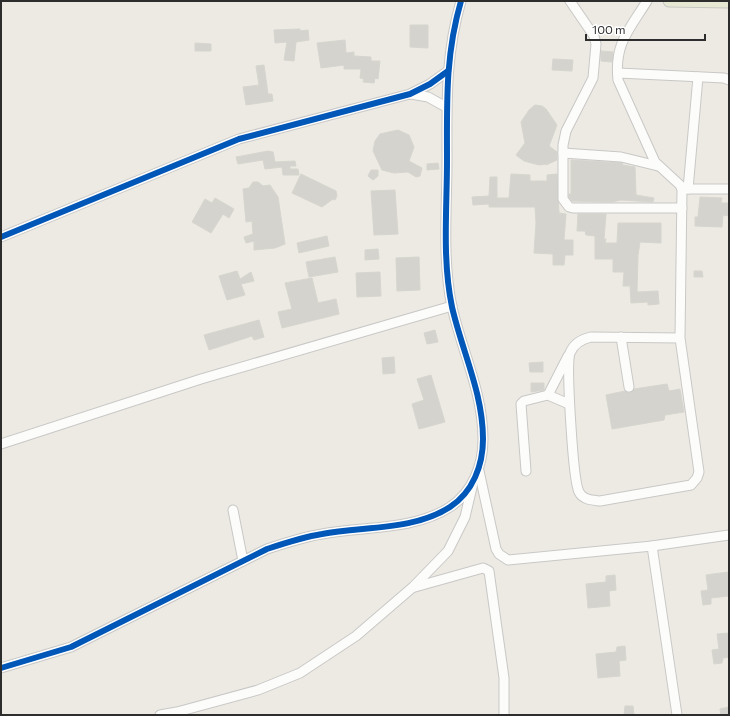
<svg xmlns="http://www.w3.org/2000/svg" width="730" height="716" font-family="Commissioner,sans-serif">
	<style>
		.building { fill: #d4d3cd; stroke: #d6d5ce }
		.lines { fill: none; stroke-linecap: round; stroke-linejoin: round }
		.minor-casing { stroke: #c9c8c7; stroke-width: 11 }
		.major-casing { stroke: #c6c6c3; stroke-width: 13 }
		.minor { stroke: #fcfcfb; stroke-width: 9 }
		.major { stroke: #e7e8d4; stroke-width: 11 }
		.cycleway-casing { stroke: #fff; stroke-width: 8 }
		.cycleway { stroke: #0057b8; stroke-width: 6 }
	</style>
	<rect width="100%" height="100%" fill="#eceae2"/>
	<!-- building -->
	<g class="building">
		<path d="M410 25H428V48L410 47Z"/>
		<path d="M300 29V31L308 30 309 40 296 42 294 61 284 60 287 42 275 43 274 30Z"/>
		<path d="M345 40 346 53 354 52V56L371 57V61H380L378 79 375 78 374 83 363 82 364 79 360 78 361 69H344V65L321 68 317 43Z"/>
		<path d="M195 43 211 44V51H195Z"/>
		<path d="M601 51 613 52 612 62 601 61Z"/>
		<path d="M553 59 573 60 572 71 552 70Z"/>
		<path d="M264 65 268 94H272L273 101 246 105 243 87 259 85 256 66Z"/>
		<path d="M535 105 542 106 546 109 557 125 549 146 557 152V160L546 165V164L539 165 524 161 516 155 525 143 521 122 529 110Z"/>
		<path d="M398 130 409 135 414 147 409 161 422 168 420 176 416 177 408 172 394 173 382 170 373 151 375 141 380 134Z"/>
		<path d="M268 151 273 152 275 162 295 161 296 166H290V169H298L299 175H283L282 167 265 169 263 160 238 164 236 157Z"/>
		<path d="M571 160 622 163 623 165 635 167 636 195 654 198 653 202 621 200 612 202 572 201 569 197V194H571Z"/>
		<path d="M438 163 439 169 427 170V164Z"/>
		<path d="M371 170H378V176L373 180 368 176Z"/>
		<path d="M301 174 336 191 337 196 335 200 333 199 322 207 292 193Z"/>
		<path d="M511 174 530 175V181H547V175L557 174 559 213 566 214 564 240H573V255H565L564 265H553V254L534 253 536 223 535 207H489V204L473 205 472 197 489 196 490 177H497V198H509Z"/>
		<path d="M253 182H258L263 186 270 185 278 197 285 244 275 248 254 250V241L246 243 244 237 253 234 252 221 246 222 243 189 249 188Z"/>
		<path d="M395 190 398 234 374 235 371 191Z"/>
		<path d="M700 197 722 198 721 203H729V216L723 215 722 227 695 226V217H698Z"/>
		<path d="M215 198 234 209 229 218 223 214 211 233 192 222 205 199 212 203Z"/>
		<path d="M578 214H606L604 239H606L605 243H617L618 223H661V243L640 242 638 255 637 292 658 291 659 304 648 305V302L631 303 630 286H623L624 272H613V259H595V236L586 235 585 231H577Z"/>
		<path d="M327 236 329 246 299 253 297 243Z"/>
		<path d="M378 249 379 259 365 260V250Z"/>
		<path d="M335 257 338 272 309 277 306 262Z"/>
		<path d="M419 257 420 290 397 291 396 258Z"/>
		<path d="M237 271 240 279 251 272 254 281 241 284 245 295 227 300 219 276Z"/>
		<path d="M694 271H702L703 277H694Z"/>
		<path d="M380 272 381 296 357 297 356 273Z"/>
		<path d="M312 278 318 303 336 299 339 314 282 328 278 312 292 309 285 283Z"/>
		<path d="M259 320 264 337 254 340 252 336 209 350 204 335Z"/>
		<path d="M435 330 438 342 427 344 424 333Z"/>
		<path d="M394 357 395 373 383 374 382 358Z"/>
		<path d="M543 362V372H530L529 363Z"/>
		<path d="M431 375 445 422 419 429 412 404 424 400 417 379Z"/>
		<path d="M531 383H544V390L531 392Z"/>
		<path d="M667 384 669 391 680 389 684 412 665 415 664 420 612 429 606 395 625 391 630 393 634 389Z"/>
		<path d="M728 572 729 596 711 598V604L703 605 701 591 708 590 706 575Z"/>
		<path d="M615 575 616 590 609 591 610 606 588 608 586 584 606 582V576Z"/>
		<path d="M729 633V657L723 658 722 663 714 664 712 650 719 649 717 634Z"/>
		<path d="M625 646 626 660 619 661 620 676 598 678 596 654 616 652 617 647Z"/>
		<path d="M625 706H633L634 715H624Z"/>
		<path d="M729 707V715H721L720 709Z"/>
	</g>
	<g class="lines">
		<defs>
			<g id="minor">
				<path d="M570 1 594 36 596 44 593 78 566 131 563 145V199L569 207 573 208H682"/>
				<path d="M647 1C629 30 614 44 618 80L655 162 680 185 682 189 680 338 699 472 697 478 691 485 600 501C592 500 583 500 579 492 573 481 566 365 570 353 574 343 582 339 591 337L680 338"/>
				<path d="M618 73 724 78 729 80"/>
				<path d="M411 94 428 97 446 107"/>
				<path d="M563 153 621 157 658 166"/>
				<path d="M682 189H729"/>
				<path d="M688 189 698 77"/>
				<path d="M1 237 239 139 410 94 430 84 448 71"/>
				<path d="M621 337 629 387"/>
				<path d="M548 395 568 356"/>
				<path d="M1 444 201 379 452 306"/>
				<path d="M479 471 496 549 499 554 508 560 652 546 729 535"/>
				<path d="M526 471 521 404 524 401 548 395 569 404"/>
				<path d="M233 510 243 561"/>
				<path d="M652 546 677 715"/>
				<path d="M415 587 483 568 489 571 504 678V715"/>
				<path d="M1 668 71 647 267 549C285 543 303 537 322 534 363 526 413 531 450 507 473 492 483 465 483 439 483 393 462 351 452 307 442 259 447 209 447 161 447 104 445 56 461 1"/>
				<path d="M160 715 177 712 258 690 300 673 356 636 413 587 448 551 465 517 473 483"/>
			</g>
			<path id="major" d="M669 1 729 2"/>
		</defs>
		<!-- minor casing -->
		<use href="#minor" class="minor-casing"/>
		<!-- major casing -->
		<use href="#major" class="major-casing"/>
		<!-- minor -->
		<use href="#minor" class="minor"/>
		<!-- major -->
		<use href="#major" class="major"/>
		<defs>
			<g id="cycleway">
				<path d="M1 237 239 139 410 94 430 84 448 71"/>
				<path d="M1 668 71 647 267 549C285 543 303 537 322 534 363 526 413 531 450 507 473 492 483 465 483 439 483 393 462 351 452 307 442 259 447 209 447 161 447 104 445 56 461 1"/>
			</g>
		</defs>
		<!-- cycleway casing -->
		<use href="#cycleway" class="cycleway-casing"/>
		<!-- cycleway -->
		<use href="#cycleway" class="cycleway"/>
	</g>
	<!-- border -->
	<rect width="730" height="716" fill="none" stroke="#2d2d2d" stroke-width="4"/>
	<!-- scale -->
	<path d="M586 34v6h119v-6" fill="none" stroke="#2d2d2d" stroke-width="2"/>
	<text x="592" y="34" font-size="12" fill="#2d2d2d" stroke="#ffffff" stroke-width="3" paint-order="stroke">100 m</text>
</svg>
